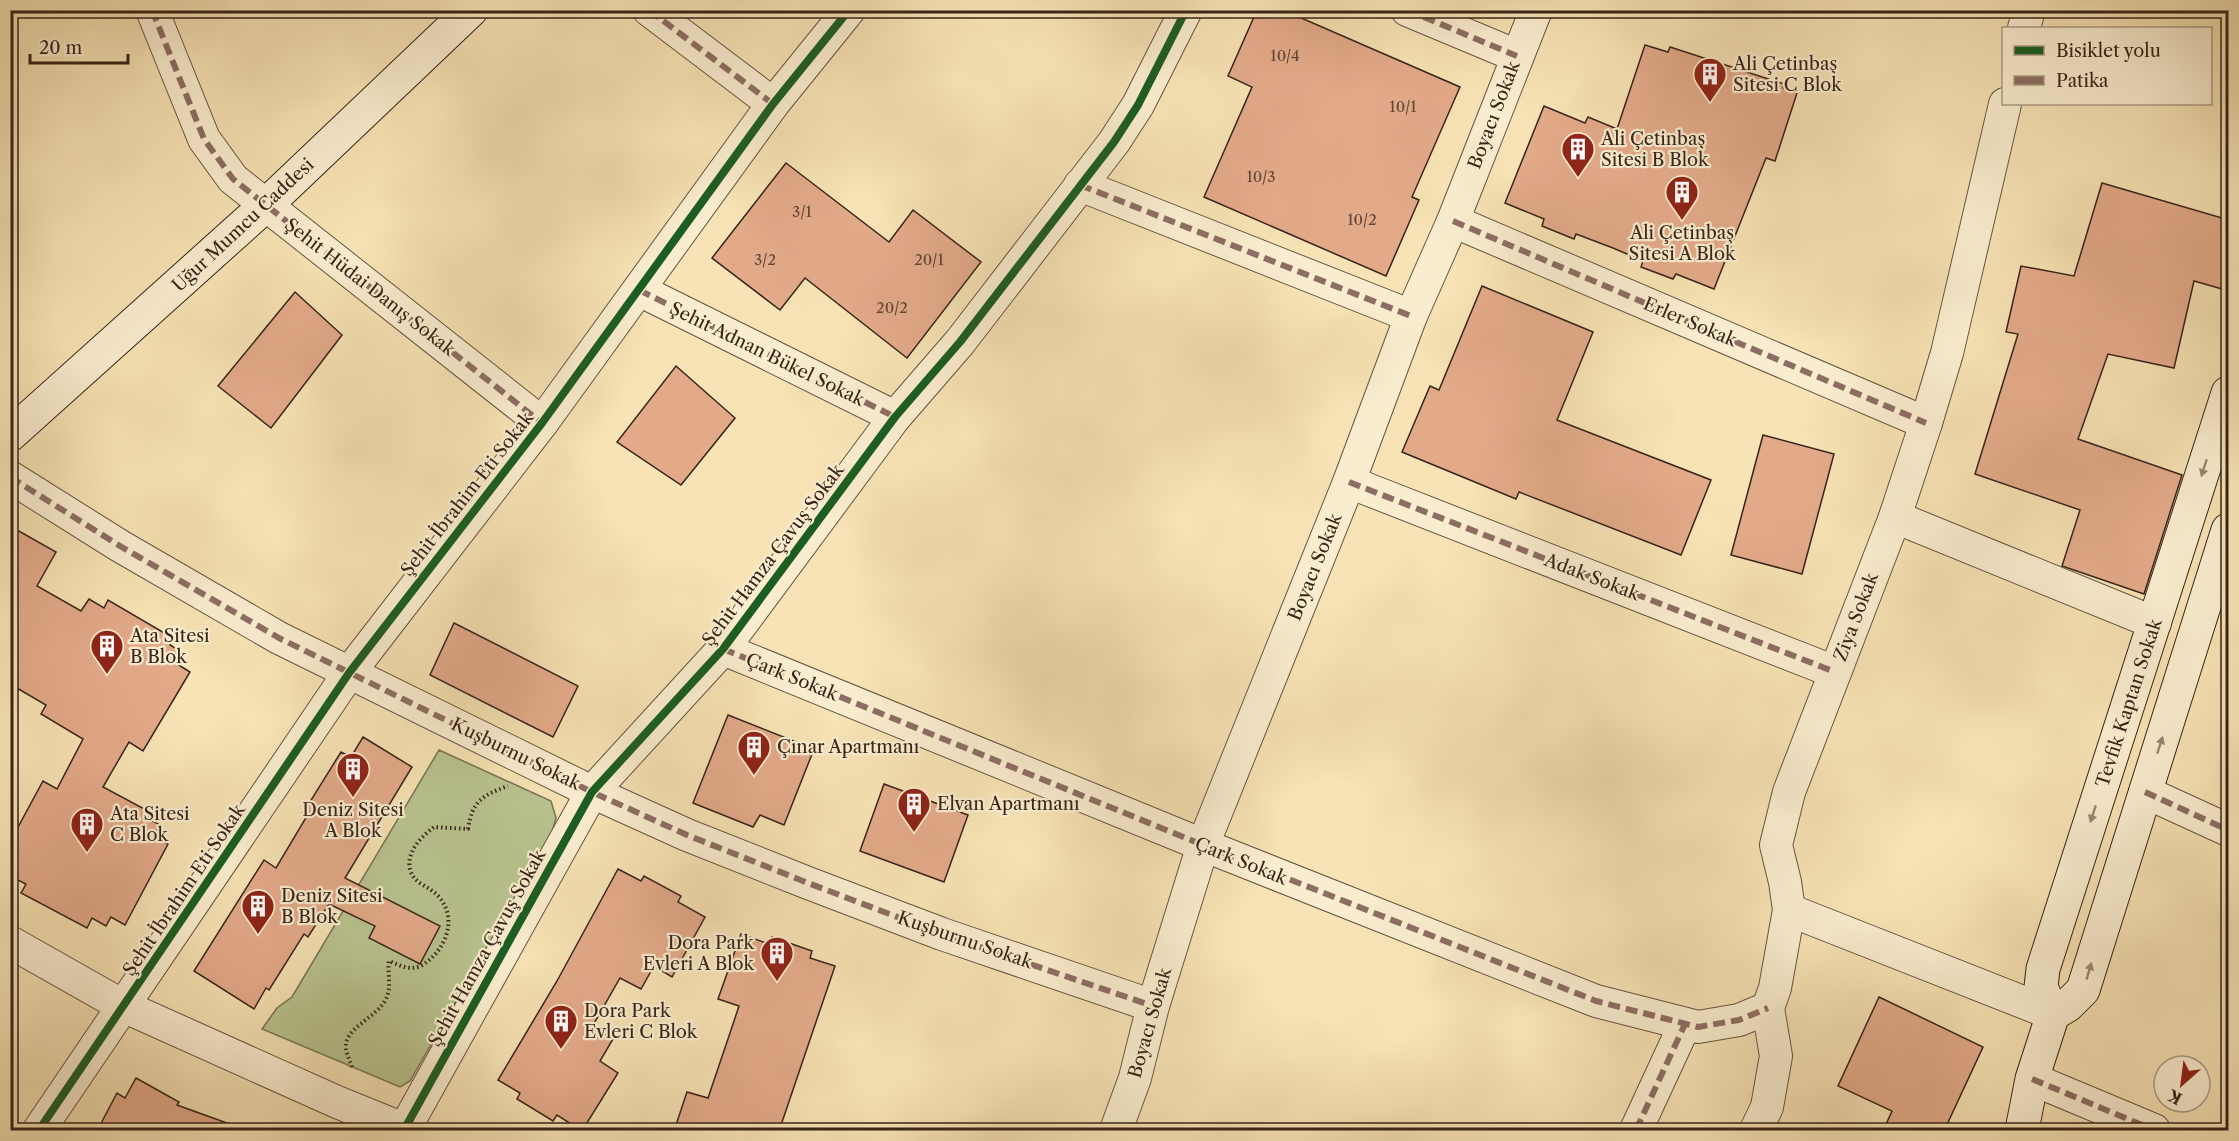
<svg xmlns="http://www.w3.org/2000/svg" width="2239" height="1141" font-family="'Libre Caslon Text',serif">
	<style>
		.green { fill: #b9c490; stroke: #787454; stroke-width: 1.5 }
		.building { fill: #e3aa8a; stroke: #372419; stroke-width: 1.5 }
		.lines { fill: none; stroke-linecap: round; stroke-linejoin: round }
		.street-casing { stroke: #675440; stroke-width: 34 }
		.secondary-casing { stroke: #372419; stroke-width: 35 }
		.path { stroke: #372419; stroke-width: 4; stroke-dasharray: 1.5 3; stroke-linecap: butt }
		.street { stroke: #faedcf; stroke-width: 32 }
		.secondary { stroke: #faedcf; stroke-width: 33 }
		.quiet { stroke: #8d6e63; stroke-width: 6; stroke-dasharray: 12 6; stroke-linecap: butt }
		.cycleway-casing { stroke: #faedcf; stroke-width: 11 }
		.cycleway { stroke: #1b5e20; stroke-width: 8 }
		.oneway { fill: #988874 }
		.labels { text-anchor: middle; stroke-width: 4.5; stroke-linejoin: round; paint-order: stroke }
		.number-label { font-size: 15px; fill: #624635 }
		.poi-label { font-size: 18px; fill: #372419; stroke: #faedcf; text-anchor: start }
		.street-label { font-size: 18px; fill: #372419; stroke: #faedcf }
	</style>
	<rect width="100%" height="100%" fill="#f7e3b5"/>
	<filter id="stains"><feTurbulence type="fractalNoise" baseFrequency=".00333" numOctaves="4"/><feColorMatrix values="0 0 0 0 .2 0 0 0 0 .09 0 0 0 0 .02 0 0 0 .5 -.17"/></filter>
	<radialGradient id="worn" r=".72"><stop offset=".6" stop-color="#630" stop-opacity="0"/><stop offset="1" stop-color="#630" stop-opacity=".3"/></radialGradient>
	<!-- green -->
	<path class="green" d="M439 750 551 801 556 818 551 836 410 1081 400 1087 262 1029 277 1008 292 997Z"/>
	<!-- building -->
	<g class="building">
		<path d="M1257 10H1283L1460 87 1412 197 1419 200 1386 276 1204 197 1252 87 1228 76Z"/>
		<path d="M1645 45 1668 52 1670 47 1784 84 1783 88 1797 93 1775 161 1766 158 1714 289 1676 274 1673 279 1641 267 1643 261 1613 248 1576 234 1574 239 1542 226 1544 219 1505 203 1544 106 1585 123 1588 117 1617 129Z"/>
		<path d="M786 163 889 242 913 210 981 262 907 358 805 278 780 310 712 258Z"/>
		<path d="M2102 183 2229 220V291L2194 281 2174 368 2108 354 2078 439 2182 475 2144 594 2062 566 2080 510 1975 474 2018 334 2006 332 2021 266 2074 276Z"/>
		<path d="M1482 286 1593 332 1557 420 1711 480 1681 555 1519 492 1516 499 1402 452 1430 386 1439 390Z"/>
		<path d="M295 292 342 335 271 428 218 386Z"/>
		<path d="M676 366 735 418 681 485 617 442Z"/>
		<path d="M1763 435 1834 454 1802 574 1731 555Z"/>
		<path d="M10 526 56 552 37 586 81 611 89 599 104 608 108 600 173 638 170 645 183 653 177 664 190 672 143 751 129 742 103 787 150 812 147 818 160 825 154 836 168 844 125 925 111 917 106 926 92 918 87 928 21 893 26 884 10 876V842L43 781 57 789 83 739 41 714 46 705 10 684Z"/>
		<path d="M454 623 578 686 553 737 430 675Z"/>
		<path d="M728 715 814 749 784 825 760 815 753 827 693 803Z"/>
		<path d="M363 737 412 767 345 878 440 926 420 964 369 938 375 926 329 904 308 937 304 934 269 990 266 988 254 1009 194 971 264 860 276 868 307 816 303 813 341 752 351 757Z"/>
		<path d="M884 784 968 815 944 882 860 851Z"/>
		<path d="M618 869 641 881 644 876 681 896 678 902 705 917 672 977 654 966 641 989 620 978 592 1027 613 1039 600 1061 618 1073 582 1131 557 1115 553 1121 517 1099 520 1093 498 1080 557 981Z"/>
		<path d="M741 934 769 944 772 937 812 951 810 958 835 966 779 1131H674L687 1092 708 1098 731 1030 739 1006 718 999Z"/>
		<path d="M1879 997 1983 1047 1944 1131H1883L1892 1111 1838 1086Z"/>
		<path d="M136 1078 179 1102 177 1105 238 1127 237 1131H97L117 1093 125 1098Z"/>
	</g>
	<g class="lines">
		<defs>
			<g id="street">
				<path d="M152 10 204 139 233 179 542 423"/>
				<path d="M649 10 773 104"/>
				<path d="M1407 10 1517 56"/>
				<path d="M2024 28 2029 10"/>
				<path d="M1080 185 1411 316"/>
				<path d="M1453 221 1926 423"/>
				<path d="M639 290 895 417"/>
				<path d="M10 477 120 546 279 638 592 792 687 835 808 883 942 934 1153 1006"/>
				<path d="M1349 482 1835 672"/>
				<path d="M1895 517 2155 623"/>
				<path d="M723 649 1203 845 1596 1001 1698 1027 1739 1020 1768 1008"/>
				<path d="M2145 792 2228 830"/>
				<path d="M1789 910 2053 1014"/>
				<path d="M10 942 123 1006 337 1102 406 1130"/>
				<path d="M2032 1079 2154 1130"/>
				<path d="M39 1130 349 673 542 423 773 104 849 10"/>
				<path d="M404 1130 592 792 723 649 895 417 960 342 1114 142 1138 105 1186 10"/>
				<path d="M1116 1130 1135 1078 1153 1006 1203 845 1349 482 1411 316 1453 221 1536 10"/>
				<path d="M1636 1130 1685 1024"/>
				<path d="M1756 1130 1767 1107 1776 1056 1768 1008 1775 988 1789 910 1785 882 1776 845 1789 792 1895 517 1926 423 1947 353 2005 104"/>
			</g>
			<g id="secondary">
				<path d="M10 435 266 205 471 10"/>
				<path d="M2053 1014 2041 987 2043 969 2228 393"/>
				<path d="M2022 1130 2032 1079 2053 1014 2068 1005 2083 990 2228 530"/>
			</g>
		</defs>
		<!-- street casing -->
		<use href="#street" class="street-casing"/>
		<!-- secondary casing -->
		<use href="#secondary" class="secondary-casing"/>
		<!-- path -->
		<path class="path" d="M352 1067C350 1061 347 1055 346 1049 343 1028 377 1018 386 999 392 987 387 973 389 961 401 966 412 972 424 964 446 949 458 919 439 897 430 886 413 884 410 869 406 852 422 836 434 827L468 829C472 801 483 795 508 786"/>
		<!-- street -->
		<use href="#street" class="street"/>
		<!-- secondary -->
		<use href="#secondary" class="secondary"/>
		<!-- quiet -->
		<g class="quiet">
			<path d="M152 10 204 139 233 179 542 423"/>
			<path d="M649 10 773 104"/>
			<path d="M1407 10 1517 56"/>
			<path d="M1080 185 1411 316"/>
			<path d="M1453 221 1926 423"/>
			<path d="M639 290 895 417"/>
			<path d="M10 477 120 546 279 638 592 792 687 835 808 883 942 934 1153 1006"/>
			<path d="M1349 482 1835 672"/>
			<path d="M723 649 1203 845 1596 1001 1698 1027 1739 1020 1768 1008"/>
			<path d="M2145 792 2228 830"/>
			<path d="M2032 1079 2154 1130"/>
			<path d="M1636 1130 1685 1024"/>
		</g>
		<defs>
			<g id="cycleway">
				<path d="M39 1130 349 673 542 423 773 104 849 10"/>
				<path d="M404 1130 592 792 723 649 895 417 960 342 1114 142 1138 105 1186 10"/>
			</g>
		</defs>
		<!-- cycleway casing -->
		<use href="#cycleway" class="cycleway-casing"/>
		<!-- cycleway -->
		<use href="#cycleway" class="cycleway"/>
	</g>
	<!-- one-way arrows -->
	<defs><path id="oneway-solid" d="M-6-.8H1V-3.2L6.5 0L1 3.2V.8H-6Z" transform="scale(1.5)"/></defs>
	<g class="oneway">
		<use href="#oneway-solid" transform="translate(2204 468) rotate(108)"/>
		<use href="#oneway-solid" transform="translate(2160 745) rotate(-72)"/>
		<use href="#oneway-solid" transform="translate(2093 814) rotate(108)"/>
		<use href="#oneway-solid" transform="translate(2089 971) rotate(-74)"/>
	</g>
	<!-- icons -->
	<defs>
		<symbol id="building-pin" viewBox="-11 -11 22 30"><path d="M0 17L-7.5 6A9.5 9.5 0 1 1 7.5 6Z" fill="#8f2418" stroke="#faedcf"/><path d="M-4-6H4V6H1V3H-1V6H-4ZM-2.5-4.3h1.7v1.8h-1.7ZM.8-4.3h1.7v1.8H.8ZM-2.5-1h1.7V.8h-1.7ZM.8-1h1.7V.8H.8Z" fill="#fff"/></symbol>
	</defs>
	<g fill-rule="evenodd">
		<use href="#building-pin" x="1691" y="55" width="38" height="52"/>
		<use href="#building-pin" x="1559" y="130" width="38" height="52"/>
		<use href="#building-pin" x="1663" y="173" width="38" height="52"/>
		<use href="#building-pin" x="88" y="627" width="38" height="52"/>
		<use href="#building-pin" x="735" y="728" width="38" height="52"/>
		<use href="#building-pin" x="334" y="750" width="38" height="52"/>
		<use href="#building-pin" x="895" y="785" width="38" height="52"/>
		<use href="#building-pin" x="68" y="805" width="38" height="52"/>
		<use href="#building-pin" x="239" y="887" width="38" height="52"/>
		<use href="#building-pin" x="758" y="934" width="38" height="52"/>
		<use href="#building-pin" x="542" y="1002" width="38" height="52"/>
	</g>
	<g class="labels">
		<!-- number labels -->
		<g class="number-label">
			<text x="1285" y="61">10/4</text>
			<text x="1403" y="112">10/1</text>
			<text x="1261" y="182">10/3</text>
			<text x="802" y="217">3/1</text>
			<text x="1362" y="225">10/2</text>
			<text x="765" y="265">3/2</text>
			<text x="929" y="265">20/1</text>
			<text x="892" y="313">20/2</text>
		</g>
		<!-- poi labels -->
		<g class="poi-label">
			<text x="1733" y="70">Ali Çetinbaş<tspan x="1733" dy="21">Sitesi C Blok</tspan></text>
			<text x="1601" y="145">Ali Çetinbaş<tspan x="1601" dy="21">Sitesi B Blok</tspan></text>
			<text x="1682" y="239" text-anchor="middle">Ali Çetinbaş<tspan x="1682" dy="21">Sitesi A Blok</tspan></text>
			<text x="130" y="642">Ata Sitesi<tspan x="130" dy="21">B Blok</tspan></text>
			<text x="777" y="753">Çınar Apartmanı</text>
			<text x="937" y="810">Elvan Apartmanı</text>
			<text x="353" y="816" text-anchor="middle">Deniz Sitesi<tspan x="353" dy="21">A Blok</tspan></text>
			<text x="110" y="820">Ata Sitesi<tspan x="110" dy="21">C Blok</tspan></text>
			<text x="281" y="902">Deniz Sitesi<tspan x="281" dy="21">B Blok</tspan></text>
			<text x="754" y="949" text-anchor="end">Dora Park<tspan x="754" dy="21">Evleri A Blok</tspan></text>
			<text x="584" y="1017">Dora Park<tspan x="584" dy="21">Evleri C Blok</tspan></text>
		</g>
		<!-- street labels -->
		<g class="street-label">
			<text transform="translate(1494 115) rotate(-69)" y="6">Boyacı Sokak</text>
			<text transform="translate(243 225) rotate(-43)" y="6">Uğur Mumcu Caddesi</text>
			<text transform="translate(370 287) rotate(38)" y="6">Şehit Hüdai Danış Sokak</text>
			<text transform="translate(1690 322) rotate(23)" y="6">Erler Sokak</text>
			<text transform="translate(767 354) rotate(26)" y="6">Şehit Adnan Bükel Sokak</text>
			<text transform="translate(467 494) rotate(-52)" y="6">Şehit İbrahim Eti Sokak</text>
			<text transform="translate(773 555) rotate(-53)" y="6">Şehit Hamza Çavuş Sokak</text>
			<text transform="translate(1315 567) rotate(-68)" y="6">Boyacı Sokak</text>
			<text transform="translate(1592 577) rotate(21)" y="6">Adak Sokak</text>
			<text transform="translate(1856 617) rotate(-69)" y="6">Ziya Sokak</text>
			<text transform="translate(792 677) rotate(22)" y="6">Çark Sokak</text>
			<text transform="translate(2129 703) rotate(-72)" y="6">Tevfik Kaptan Sokak</text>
			<text transform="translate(516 754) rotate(26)" y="6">Kuşburnu Sokak</text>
			<text transform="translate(1241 861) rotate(22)" y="6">Çark Sokak</text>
			<text transform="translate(184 890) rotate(-56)" y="6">Şehit İbrahim Eti Sokak</text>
			<text transform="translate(965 940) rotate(19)" y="6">Kuşburnu Sokak</text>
			<text transform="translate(487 948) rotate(-61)" y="6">Şehit Hamza Çavuş Sokak</text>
			<text transform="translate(1150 1023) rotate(-74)" y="6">Boyacı Sokak</text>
		</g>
	</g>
	<!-- margin -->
	<rect width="2239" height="1141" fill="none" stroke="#f7e3b5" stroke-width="36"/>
	<rect x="12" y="12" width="2215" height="1117" fill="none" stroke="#372419" stroke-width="3"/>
	<rect x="18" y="18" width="2203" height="1105" fill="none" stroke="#372419" stroke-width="1.5"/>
	<!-- legend -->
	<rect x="2002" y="27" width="210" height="78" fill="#faedcf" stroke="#ac9d86" stroke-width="1.5"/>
	<rect x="2014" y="46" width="30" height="9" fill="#1b5e20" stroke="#ac9d86" stroke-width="1.5"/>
	<text x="2056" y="57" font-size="18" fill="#372419">Bisiklet yolu</text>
	<rect x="2014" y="76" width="30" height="9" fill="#8d6e63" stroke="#ac9d86" stroke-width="1.5"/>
	<text x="2056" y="87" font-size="18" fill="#372419">Patika</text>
	<!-- north arrow -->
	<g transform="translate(2182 1084) rotate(208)"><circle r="28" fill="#faedcf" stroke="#ac9d86" stroke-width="1.5"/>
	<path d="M0-4.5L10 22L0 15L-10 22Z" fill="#8f2418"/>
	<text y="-9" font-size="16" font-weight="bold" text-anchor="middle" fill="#372419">K</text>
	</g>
	<!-- scale -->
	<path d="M30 54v9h98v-9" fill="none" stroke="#372419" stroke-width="3"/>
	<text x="39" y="54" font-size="18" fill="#372419" stroke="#faedcf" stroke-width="4.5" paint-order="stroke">20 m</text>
	<rect width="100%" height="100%" filter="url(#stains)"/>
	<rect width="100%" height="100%" fill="url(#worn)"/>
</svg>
